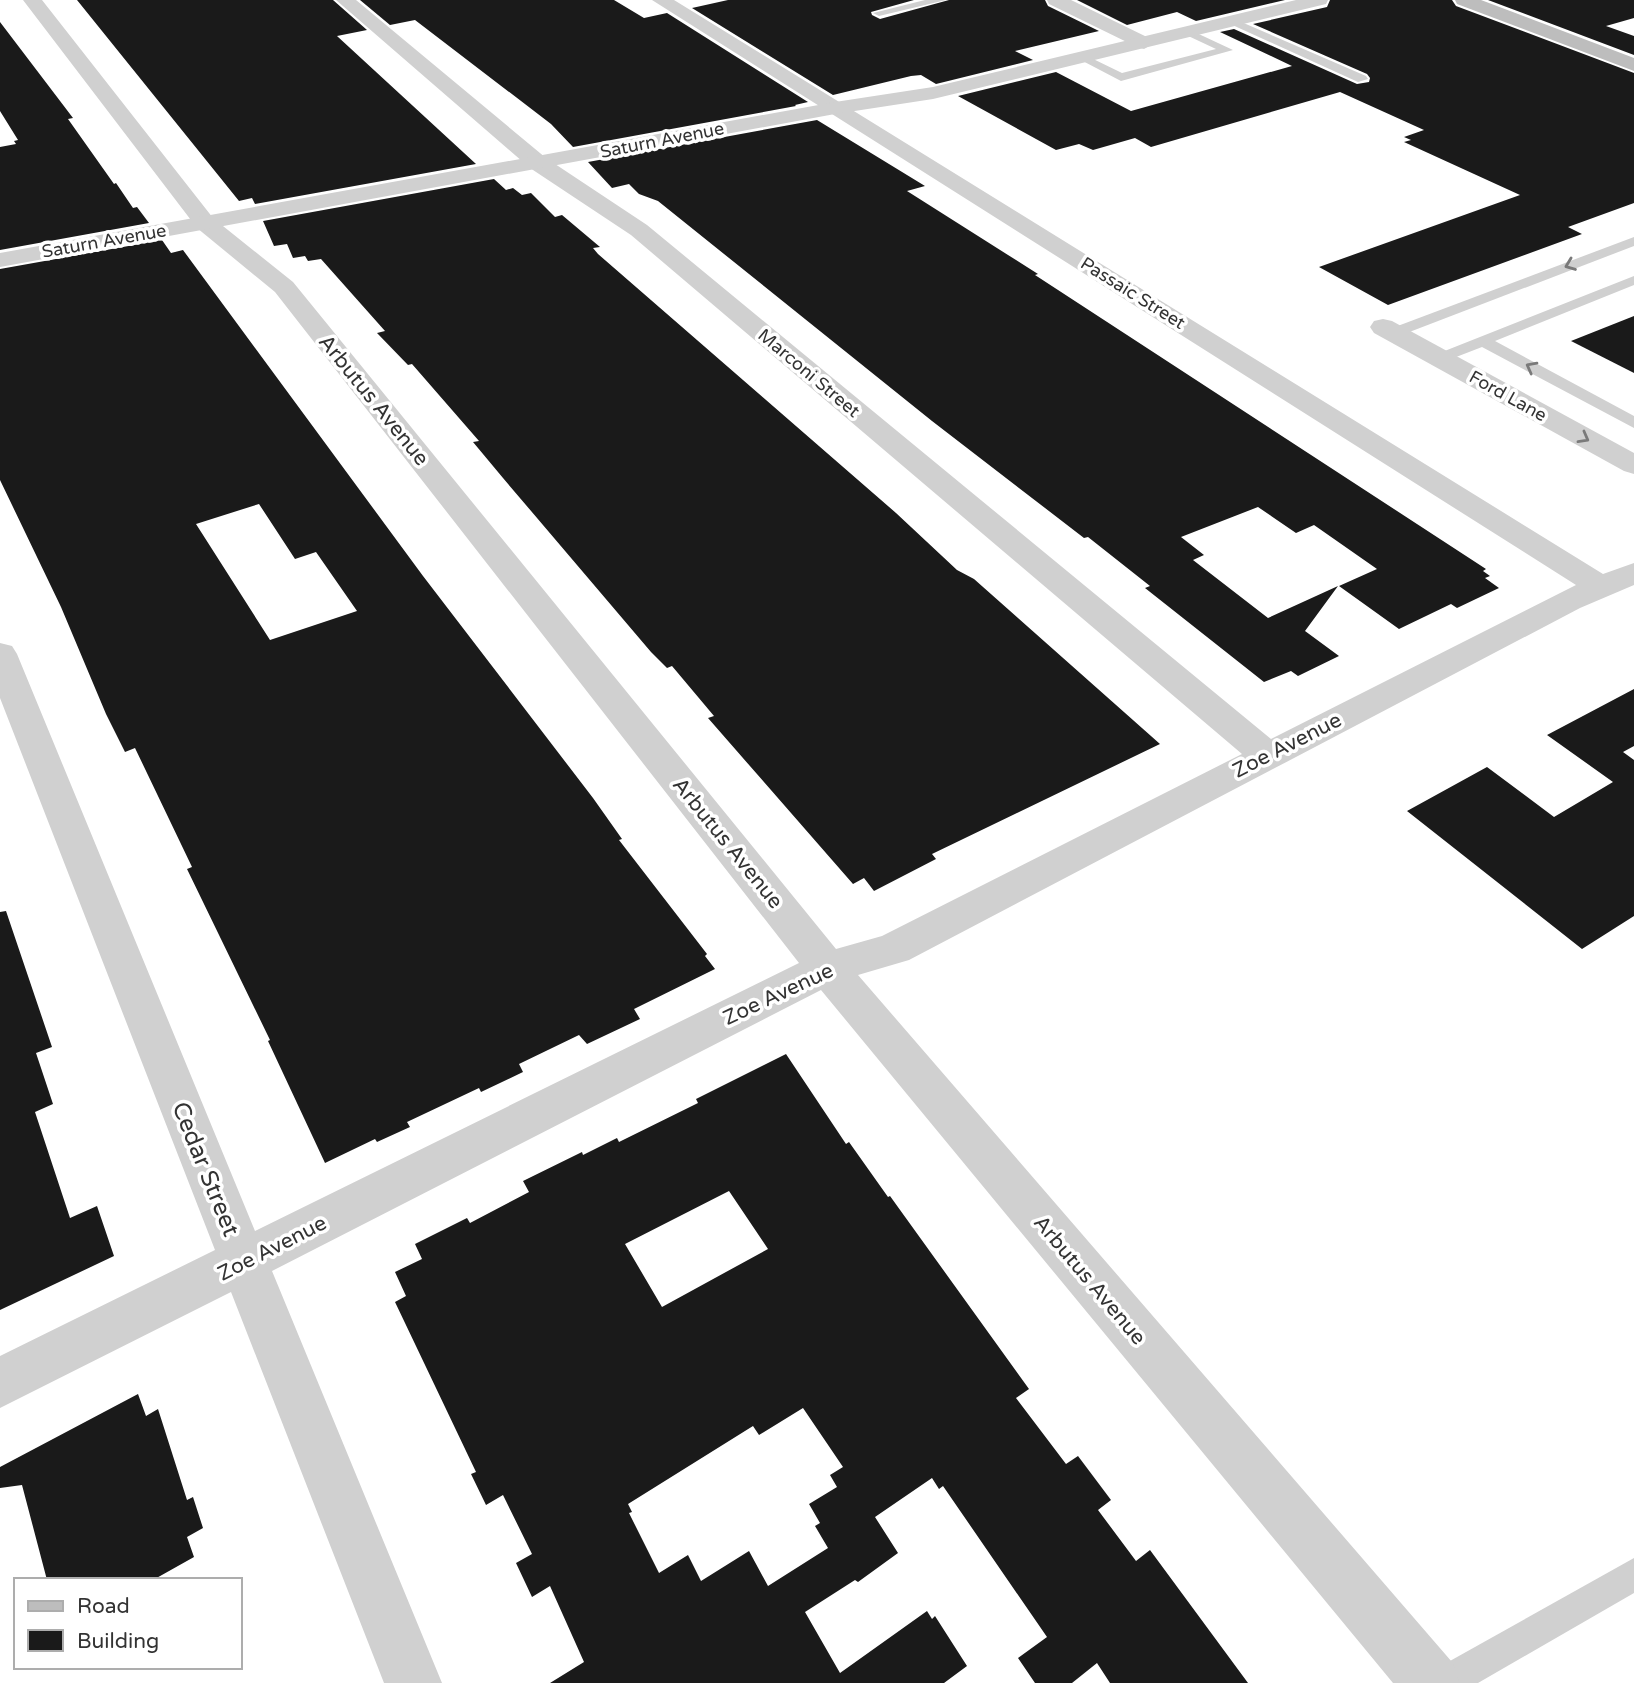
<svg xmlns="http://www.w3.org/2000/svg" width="1634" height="1683" font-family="'Varela Round',sans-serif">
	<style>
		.building { fill: #1a1a1a; fill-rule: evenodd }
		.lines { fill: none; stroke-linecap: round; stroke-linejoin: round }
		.service { fill: #d0d0d0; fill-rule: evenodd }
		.minor { fill: #d0d0d0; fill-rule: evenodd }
		.tertiary { fill: #d0d0d0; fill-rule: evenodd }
		.secondary { fill: #bdbdbd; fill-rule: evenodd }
		.oneway { stroke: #7a7a7a }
		.labels { text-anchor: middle; stroke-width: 7; stroke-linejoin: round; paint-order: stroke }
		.far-street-label { font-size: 18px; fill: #333; stroke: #fff }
		.street-label { font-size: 21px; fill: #333; stroke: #fff }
		.near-street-label { font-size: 24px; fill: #333; stroke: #fff }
	</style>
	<rect width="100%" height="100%" fill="#fff"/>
	<!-- building -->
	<g class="building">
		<path d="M77 0H333L367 30 337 36 476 164 255 204 252 198 239 201Z"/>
		<path d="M360 0H614L644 18 667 13 808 102 795 105 796 106 573 147 551 124 415 20 390 25Z"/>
		<path d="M728 0H914L871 12 872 15 880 19 949 0H1045L1048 6 1099 31 1015 51 1033 60 936 84 921 75 911 76 833 95 692 8Z"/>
		<path d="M1077 0H1285L1196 21 1177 12 1127 25Z"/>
		<path d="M1330 0H1452L1456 6 1634 73V203L1568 227 1582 234 1388 305 1319 267 1520 195 1404 142 1411 140 1404 137 1424 130 1340 92 1151 147 1135 138 1093 150 1079 144 1056 150 958 96 1056 72 1131 111 1292 66 1220 32 1234 29 1357 84 1369 82 1370 78 1367 74 1253 24 1327 7Z"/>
		<path d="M1488 0H1634V18L1606 26 1634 36V55Z"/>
		<path d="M0 22 73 118 68 119 114 184 116 183 133 208 137 207 149 223 0 250V147L16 144 14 141 18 140 0 111Z"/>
		<path d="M817 120 925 186 907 191 1038 274 1035 275 1486 569 1483 571 1490 576 1485 578 1499 588 1457 608 1451 604 1399 629 1339 586 1377 569 1314 525 1296 533 1258 507 1181 537 1204 555 1193 560 1268 618 1338 586 1305 631 1339 656 1298 676 1291 671 1264 682 1145 588 1150 586 1088 537 1084 538 932 421 658 201 639 194 629 184 612 188 588 162Z"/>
		<path d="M494 179 506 190 513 188 522 195 531 193 555 217 562 215 600 247 593 248 598 254 896 513 957 570 974 579 1160 744 932 854 936 859 874 891 864 878 853 884 708 718 714 716 672 666 667 668 651 652 503 478 473 442 479 441 412 364 408 365 377 333 385 331 321 259 308 261 305 256 293 258 287 244 274 246 263 221Z"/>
		<path d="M162 240 171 253 183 250 423 576 593 798 622 839 619 840 707 954 705 956 715 969 634 1009 640 1019 587 1044 579 1035 519 1064 523 1072 481 1092 479 1088 407 1122 410 1127 377 1142 375 1139 325 1163 268 1041 270 1040 187 869 192 867 135 748 125 752 106 714 61 607 0 480V269ZM259 504 295 559 316 552 357 611 270 640 196 524Z"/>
		<path d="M1634 316V373L1571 341Z"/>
		<path d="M1634 689V746L1623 752 1634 760V916L1582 949 1407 811 1487 767 1554 817 1613 782 1547 735Z"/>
		<path d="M6 911 52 1047 36 1053 53 1104 35 1112 70 1218 97 1206 114 1256 0 1310V912Z"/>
		<path d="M786 1054 846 1144 849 1142 888 1197 890 1196 1029 1389 1016 1398 1066 1464 1078 1456 1111 1500 1098 1510 1136 1561 1150 1550 1248 1683H1110L1097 1663 1072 1683H1035L1018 1658 1047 1637 943 1486 939 1489 932 1478 875 1517 898 1553 858 1582 855 1580 805 1612 840 1673 927 1611 932 1619 935 1616 967 1666 944 1683H550L584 1662 550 1586 532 1597 516 1563 532 1554 503 1495 486 1505 471 1474 476 1472 395 1302 406 1296 395 1272 422 1259 415 1244 467 1218 470 1223 529 1192 523 1181 582 1152 583 1155 617 1138 619 1142 698 1103 696 1099ZM729 1191 768 1249 662 1307 625 1244ZM803 1408 843 1467 830 1475 837 1487 809 1504 820 1523 815 1526 828 1548 768 1586 749 1551 701 1581 688 1555 659 1573 629 1513 632 1512 628 1504 753 1426 759 1435Z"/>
		<path d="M138 1394 146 1416 158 1409 187 1500 193 1497 203 1528 187 1537 194 1557 153 1580H47L22 1485 0 1488V1467Z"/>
	</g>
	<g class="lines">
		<!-- service -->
		<g class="service">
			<path d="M925 0H946L879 16 873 13Z"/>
			<path d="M1232 18 1366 76 1368 79 1358 82 1228 23 1226 21Z"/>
			<path d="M1188 29 1233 50 1121 81 1077 58 1087 56 1122 73 1216 49 1184 34 1182 32Z"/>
			<path d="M1634 237V246L1399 336 1393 338 1385 333 1387 330Z"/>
			<path d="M1634 276V285L1495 341 1634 416V428L1482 347 1438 364 1430 359 1432 356Z"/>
			<path d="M1634 1558V1593L1478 1683H1427L1432 1671Z"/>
		</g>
		<!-- minor -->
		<g class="minor">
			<path d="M23 0H42L213 218 293 282 836 949 882 936 1242 754 631 235 530 168 336 0H356L546 158 647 225 1271 739 1576 585 652 0H674L1603 574 1634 563V585L1580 608 909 960 858 975 1452 1662 1460 1683H1393L821 990 272 1271 442 1683H384L231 1292 0 1408V1356L215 1250 0 698V643L12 646 17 654 255 1231 799 963 275 292 197 228Z"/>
			<path d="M1047 0H1071L1151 39 1154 43 1144 49 1137 47 1049 4Z"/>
			<path d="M1383 319 1392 321 1634 453V474L1624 471 1374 333 1370 327 1374 321Z"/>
		</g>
		<!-- tertiary -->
		<path class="tertiary" d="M1296 0H1328L1326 4 933 99 835 114 0 267V253L835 102 933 87Z"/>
		<!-- secondary -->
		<path class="secondary" d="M1455 0H1481L1634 58V71L1457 4Z"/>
	</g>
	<!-- one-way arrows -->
	<defs><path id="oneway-chevron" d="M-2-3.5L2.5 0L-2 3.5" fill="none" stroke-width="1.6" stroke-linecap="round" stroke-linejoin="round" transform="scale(1.75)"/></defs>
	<g class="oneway">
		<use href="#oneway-chevron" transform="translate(1570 265) rotate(159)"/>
		<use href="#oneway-chevron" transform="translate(1531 367) rotate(-152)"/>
		<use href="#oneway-chevron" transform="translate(1584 438) rotate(29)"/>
	</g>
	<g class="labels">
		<!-- far-street labels -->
		<g class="far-street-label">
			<text transform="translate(662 140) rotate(-11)" y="6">Saturn Avenue</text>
			<text transform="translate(104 241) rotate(-10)" y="6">Saturn Avenue</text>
			<text transform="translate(1133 293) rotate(32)" y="6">Passaic Street</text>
			<text transform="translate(809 373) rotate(40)" y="6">Marconi Street</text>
			<text transform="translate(1508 396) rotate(29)" y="6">Ford Lane</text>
		</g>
		<!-- street labels -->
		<g class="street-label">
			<text transform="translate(374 400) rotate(51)" y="7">Arbutus Avenue</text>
			<text transform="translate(1287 745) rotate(-27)" y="7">Zoe Avenue</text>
			<text transform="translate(728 843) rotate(51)" y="7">Arbutus Avenue</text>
			<text transform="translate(778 994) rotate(-25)" y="7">Zoe Avenue</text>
			<text transform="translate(272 1248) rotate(-27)" y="7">Zoe Avenue</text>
			<text transform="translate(1090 1280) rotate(50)" y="7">Arbutus Avenue</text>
		</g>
		<!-- near-street labels -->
		<g class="near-street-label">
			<text transform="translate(206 1169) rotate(68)" y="8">Cedar Street</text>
		</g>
	</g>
	<!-- legend -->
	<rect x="14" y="1578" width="228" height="91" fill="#ffffff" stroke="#adadad" stroke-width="2"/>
	<rect x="28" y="1601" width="35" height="10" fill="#bdbdbd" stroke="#adadad" stroke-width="2"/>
	<text x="77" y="1613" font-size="21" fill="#333333">Road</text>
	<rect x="28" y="1630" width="35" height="21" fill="#1a1a1a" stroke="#adadad" stroke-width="2"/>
	<text x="77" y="1648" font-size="21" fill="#333333">Building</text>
</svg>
